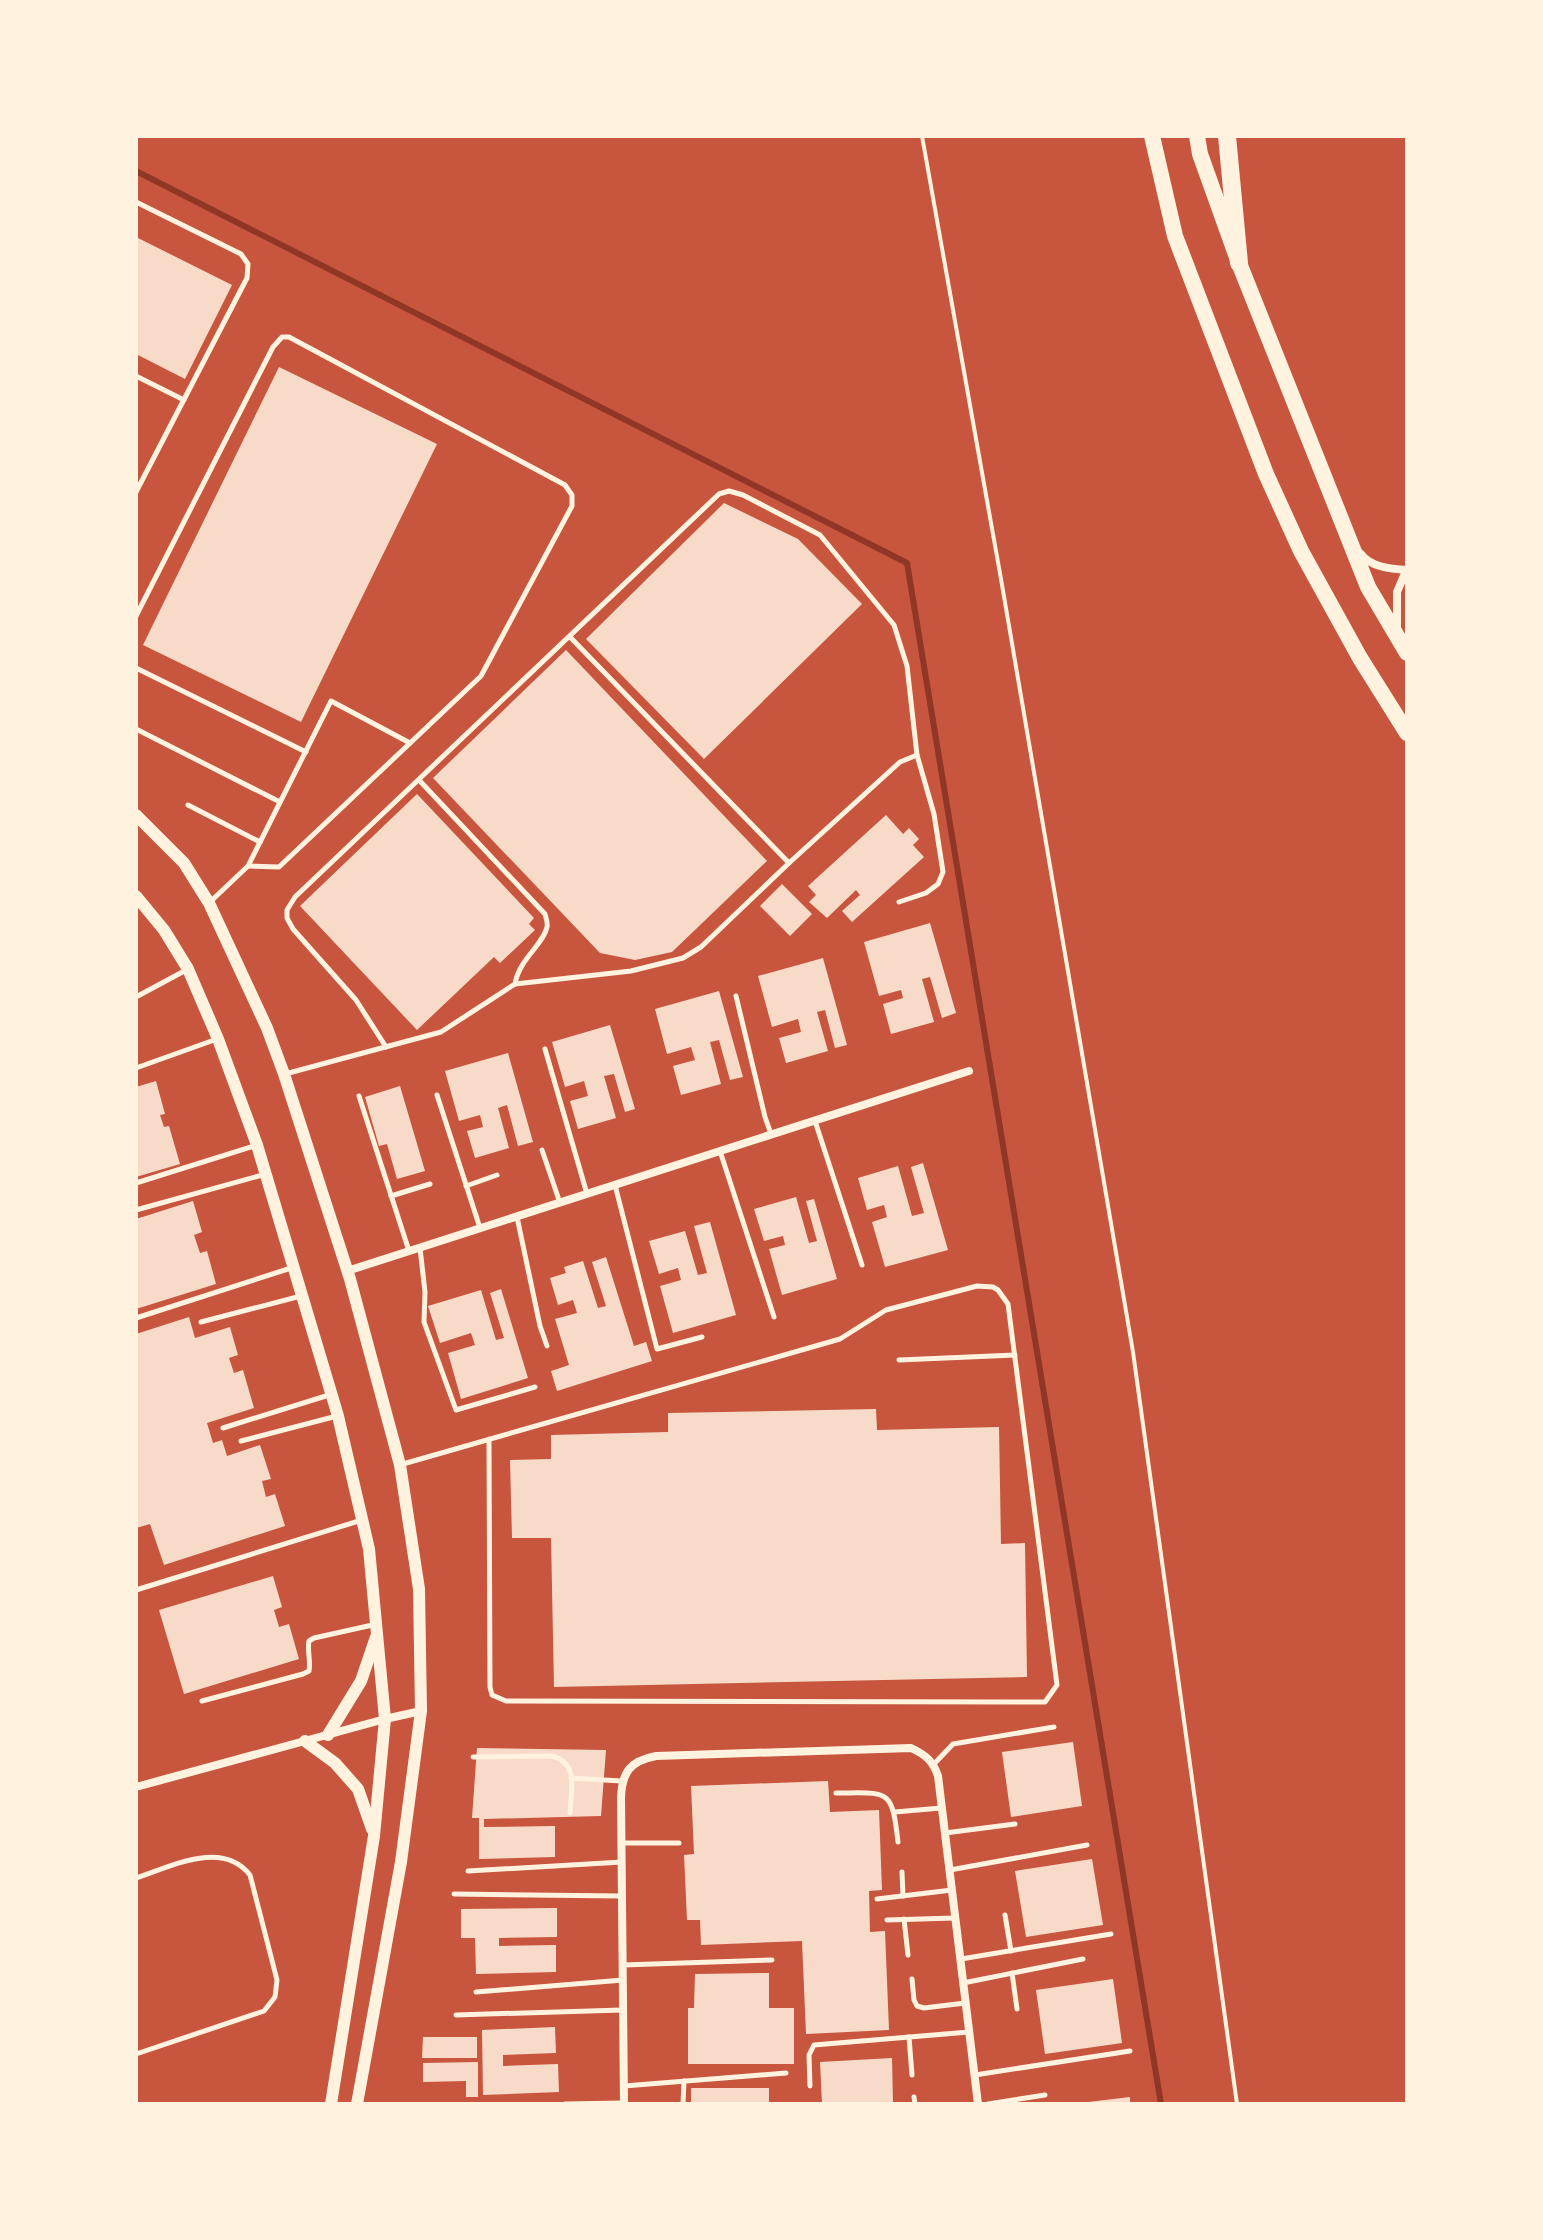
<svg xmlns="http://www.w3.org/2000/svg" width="1543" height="2240" font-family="Commissioner,sans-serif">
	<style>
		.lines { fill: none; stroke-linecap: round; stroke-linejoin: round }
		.stream { stroke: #8f3625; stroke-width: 6 }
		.building { fill: #f7dbc8 }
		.path { stroke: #fff3e0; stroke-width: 4 }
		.service { stroke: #fff3e0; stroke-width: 5 }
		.minor { stroke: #fff3e0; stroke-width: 8 }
		.tertiary { stroke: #fff3e0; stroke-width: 12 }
		.trunk { stroke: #fff3e0; stroke-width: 16 }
		.motorway { stroke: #fff3e0; stroke-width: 18 }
	</style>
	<rect width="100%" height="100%" fill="#c8553d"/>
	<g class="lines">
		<!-- stream -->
		<path class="stream" d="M136 171 907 563 1161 2104"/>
	</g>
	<!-- building -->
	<g class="building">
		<path d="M136 237 232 285 185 379 136 354Z"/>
		<path d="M279 367 437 444 301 722 143 645Z"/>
		<path d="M724 503 798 539 862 604 704 759 586 639Z"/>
		<path d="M566 650 767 861 672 952 635 960 600 953 433 778Z"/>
		<path d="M417 794 534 918 529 924 535 930 500 963 494 957 417 1030 300 906Z"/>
		<path d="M886 815 903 834 909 828 919 839 913 845 924 857 852 922 842 911 860 895 856 890 827 918 809 902 816 895 808 886Z"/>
		<path d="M782 884 812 914 790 936 760 906Z"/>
		<path d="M930 923 956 1013 942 1018 930 977 922 979 934 1022 891 1034 883 1004 903 998 901 990 879 996 864 942Z"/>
		<path d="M823 958 847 1045 835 1048 825 1010 817 1012 828 1051 786 1063 779 1038 801 1032 798 1019 772 1027 758 976Z"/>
		<path d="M719 991 743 1077 730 1080 719 1040 710 1042 721 1084 681 1095 673 1066 695 1060 691 1047 667 1054 655 1009Z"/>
		<path d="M610 1025 635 1109 625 1112 614 1074 604 1076 616 1118 578 1129 570 1101 588 1096 584 1081 565 1087 552 1042Z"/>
		<path d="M508 1053 533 1142 518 1146 507 1105 498 1108 509 1148 475 1158 467 1131 483 1127 480 1115 459 1121 445 1071Z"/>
		<path d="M156 1081 165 1114 160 1115 164 1127 169 1126 180 1164 136 1177V1087Z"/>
		<path d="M400 1086 425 1171 397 1179 387 1144 379 1146 365 1097Z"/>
		<path d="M923 1163 948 1250 885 1267 872 1222 887 1217 884 1205 867 1210 858 1178 898 1166 912 1216 924 1213 911 1167Z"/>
		<path d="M796 1197 809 1243 817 1241 806 1201 814 1199 837 1279 782 1295 769 1249 785 1245 783 1236 764 1241 754 1209Z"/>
		<path d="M193 1201 202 1232 194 1235 200 1253 207 1251 216 1284 136 1309V1219Z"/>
		<path d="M710 1222 736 1315 673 1333 660 1286 681 1280 678 1268 659 1274 649 1241 685 1231 698 1275 707 1273 694 1226Z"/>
		<path d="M606 1257 634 1346 646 1342 652 1361 557 1391 551 1371 569 1365 555 1319 577 1313 573 1300 558 1305 550 1278 566 1273 564 1267 583 1261 598 1308 606 1306 592 1262Z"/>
		<path d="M501 1289 528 1378 461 1399 448 1353 475 1345 471 1333 440 1343 428 1306 481 1290 496 1340 504 1338 490 1293Z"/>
		<path d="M189 1317 195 1338 230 1327 238 1355 229 1358 234 1373 243 1370 254 1408 207 1423 213 1443 222 1440 227 1456 260 1445 271 1479 262 1481 266 1497 275 1494 285 1526 164 1565 150 1524 136 1528V1334Z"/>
		<path d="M876 1409 877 1430 999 1427 1001 1544 1025 1543 1027 1677 554 1687 551 1538H512L510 1460 551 1459V1435L668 1432V1413Z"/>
		<path d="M273 1576 282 1607 274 1610 279 1627 289 1624 299 1659 184 1694 159 1610Z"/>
		<path d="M1073 1742 1082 1806 1011 1817 1002 1752Z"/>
		<path d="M477 1748 606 1750 601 1816 484 1819V1827L555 1826V1857L479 1859V1818H472Z"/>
		<path d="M828 1781 830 1812 879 1810 882 1890 869 1891 870 1932 885 1931 889 2030 806 2034 802 1941 701 1945 700 1920H687L684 1855 694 1854 691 1786Z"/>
		<path d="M1092 1859 1103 1925 1026 1937 1015 1871Z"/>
		<path d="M557 1908V1937L499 1938V1946L556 1945V1972L476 1974 475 1938H461V1909Z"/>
		<path d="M769 1973V2008H794V2064H688V2008H694L695 1974Z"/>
		<path d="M1113 1979 1122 2043 1045 2054 1036 1990Z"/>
		<path d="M555 2027 556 2053 503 2055V2066L558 2064 559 2092 483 2095 482 2030Z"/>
		<path d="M423 2037H477V2058H422Z"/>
		<path d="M892 2058 893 2104H822L820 2062Z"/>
		<path d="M478 2062V2097H466V2081L423 2082V2063Z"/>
		<rect x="691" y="2088" width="78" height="16"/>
		<path d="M1130 2097V2104H1088V2102Z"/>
	</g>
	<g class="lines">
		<!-- path -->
		<path class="path" d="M922 136 1001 579 1133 1352 1237 2104"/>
		<!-- service -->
		<g class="service">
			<path d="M136 202 241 254 248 264 247 278 136 492"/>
			<path d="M136 376 184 400"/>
			<path d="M136 616 273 347 282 337H289L565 485 572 495V506L481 676 279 867 248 866"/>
			<path d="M570 637 789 863"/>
			<path d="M136 668 306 752"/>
			<path d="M136 729 280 802"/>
			<path d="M419 780 545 914C546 918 548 923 547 927 544 944 519 959 515 984"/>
			<path d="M188 805 260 842"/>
			<path d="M209 903 248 866 331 701 410 743"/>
			<path d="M736 996 765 1117 771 1134"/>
			<path d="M136 997 188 969"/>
			<path d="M386 1047 356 1000 293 929 287 918V910L295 897 719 494 729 491 743 495 820 535 894 625 907 666 917 755 934 814 943 872 938 884 926 893 899 902"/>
			<path d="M545 1049 587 1194"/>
			<path d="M136 1068 217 1039"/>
			<path d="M285 1074 441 1032 515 984 631 971 683 958 701 947 789 863 900 762 917 755"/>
			<path d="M437 1095 480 1228"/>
			<path d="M359 1096 409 1251"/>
			<path d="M815 1121 862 1265"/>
			<path d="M542 1150 560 1203"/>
			<path d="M720 1151 774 1317"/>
			<path d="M136 1183 257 1145"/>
			<path d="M615 1185 657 1349 702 1337"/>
			<path d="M466 1186 497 1175"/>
			<path d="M391 1196 430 1184"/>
			<path d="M136 1210 266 1174"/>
			<path d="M517 1217 540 1326 547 1346"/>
			<path d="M420 1248 425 1292 424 1322 456 1410 535 1387"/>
			<path d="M136 1318 291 1268"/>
			<path d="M201 1322 301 1296"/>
			<path d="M899 1360 1015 1355"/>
			<path d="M223 1428 329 1395"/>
			<path d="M241 1441 337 1416"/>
			<path d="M403 1464 840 1339 886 1310 977 1286 993 1287 998 1290 1008 1304 1057 1685 1045 1702 506 1701 492 1695 490 1687 489 1439"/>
			<path d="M136 1590 362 1520"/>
			<path d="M202 1701 303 1674 309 1671C311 1661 307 1651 309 1641L314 1638 377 1624"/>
			<path d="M473 1757 552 1756C579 1763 571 1790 570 1813"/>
			<path d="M934 1764 953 1744 1054 1727"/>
			<path d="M571 1778 621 1781"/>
			<path d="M836 1793C888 1793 892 1787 898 1842"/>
			<path d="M895 1812 941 1808"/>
			<path d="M945 1833 1015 1824"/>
			<path d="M621 1843H679"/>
			<path d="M950 1870 1087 1845"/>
			<path d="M468 1871 622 1862"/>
			<path d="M902 1872 903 1896"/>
			<path d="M136 1878C171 1867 222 1839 250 1875L277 1980 275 1997 264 2011 136 2054"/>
			<path d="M454 1894 621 1896"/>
			<path d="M877 1899 952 1890"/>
			<path d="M1005 1915 1011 1951"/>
			<path d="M904 1919 908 1955"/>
			<path d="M887 1920 955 1918"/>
			<path d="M961 1959 1111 1934"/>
			<path d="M623 1965 772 1960"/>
			<path d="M1012 1973 1017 2009"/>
			<path d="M912 1979 914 2000 917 2006 924 2008 965 2003"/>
			<path d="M963 1983 1083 1959"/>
			<path d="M476 1992 623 1980"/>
			<path d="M456 2015 622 2010"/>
			<path d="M909 2037 912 2075"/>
			<path d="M975 2075 1130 2051"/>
			<path d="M624 2086 786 2073"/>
			<path d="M810 2086 809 2055 814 2045 969 2032"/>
			<path d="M914 2097 915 2104"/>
			<path d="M565 2104 623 2103"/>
			<path d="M683 2104 684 2081"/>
			<path d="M988 2104 1045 2095"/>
		</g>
		<!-- minor -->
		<g class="minor">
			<path d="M1361 554C1370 567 1391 569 1407 570"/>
			<path d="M1397 628V592L1406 571"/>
			<path d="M347 1271 969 1071"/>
			<path d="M136 1787 385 1719 421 1711"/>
			<path d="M624 2104 621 1798C622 1772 630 1761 656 1756L911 1748C926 1755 933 1761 938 1776L978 2104"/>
		</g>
		<!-- tertiary -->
		<g class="tertiary">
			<path d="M136 815 184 863 209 903 267 1028 284 1074 350 1279 400 1465 419 1589 421 1711 401 1862 357 2104"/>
			<path d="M136 896 164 930 188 969 218 1039 257 1145 338 1416 369 1549 385 1719 374 1836 331 2104"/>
			<path d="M328 1735 361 1681 376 1637"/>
			<path d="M305 1741 335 1763 358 1789 372 1829"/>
		</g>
		<!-- trunk -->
		<g class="trunk">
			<path d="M1152 136 1175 236 1266 474 1301 551 1360 658 1407 733"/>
			<path d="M1197 136 1200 154 1239 263 1368 587 1407 653"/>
		</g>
		<!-- motorway -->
		<path class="motorway" d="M1227 136 1239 263"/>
	</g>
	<!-- border -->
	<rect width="1543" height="2240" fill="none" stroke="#fff3e0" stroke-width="276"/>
</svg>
